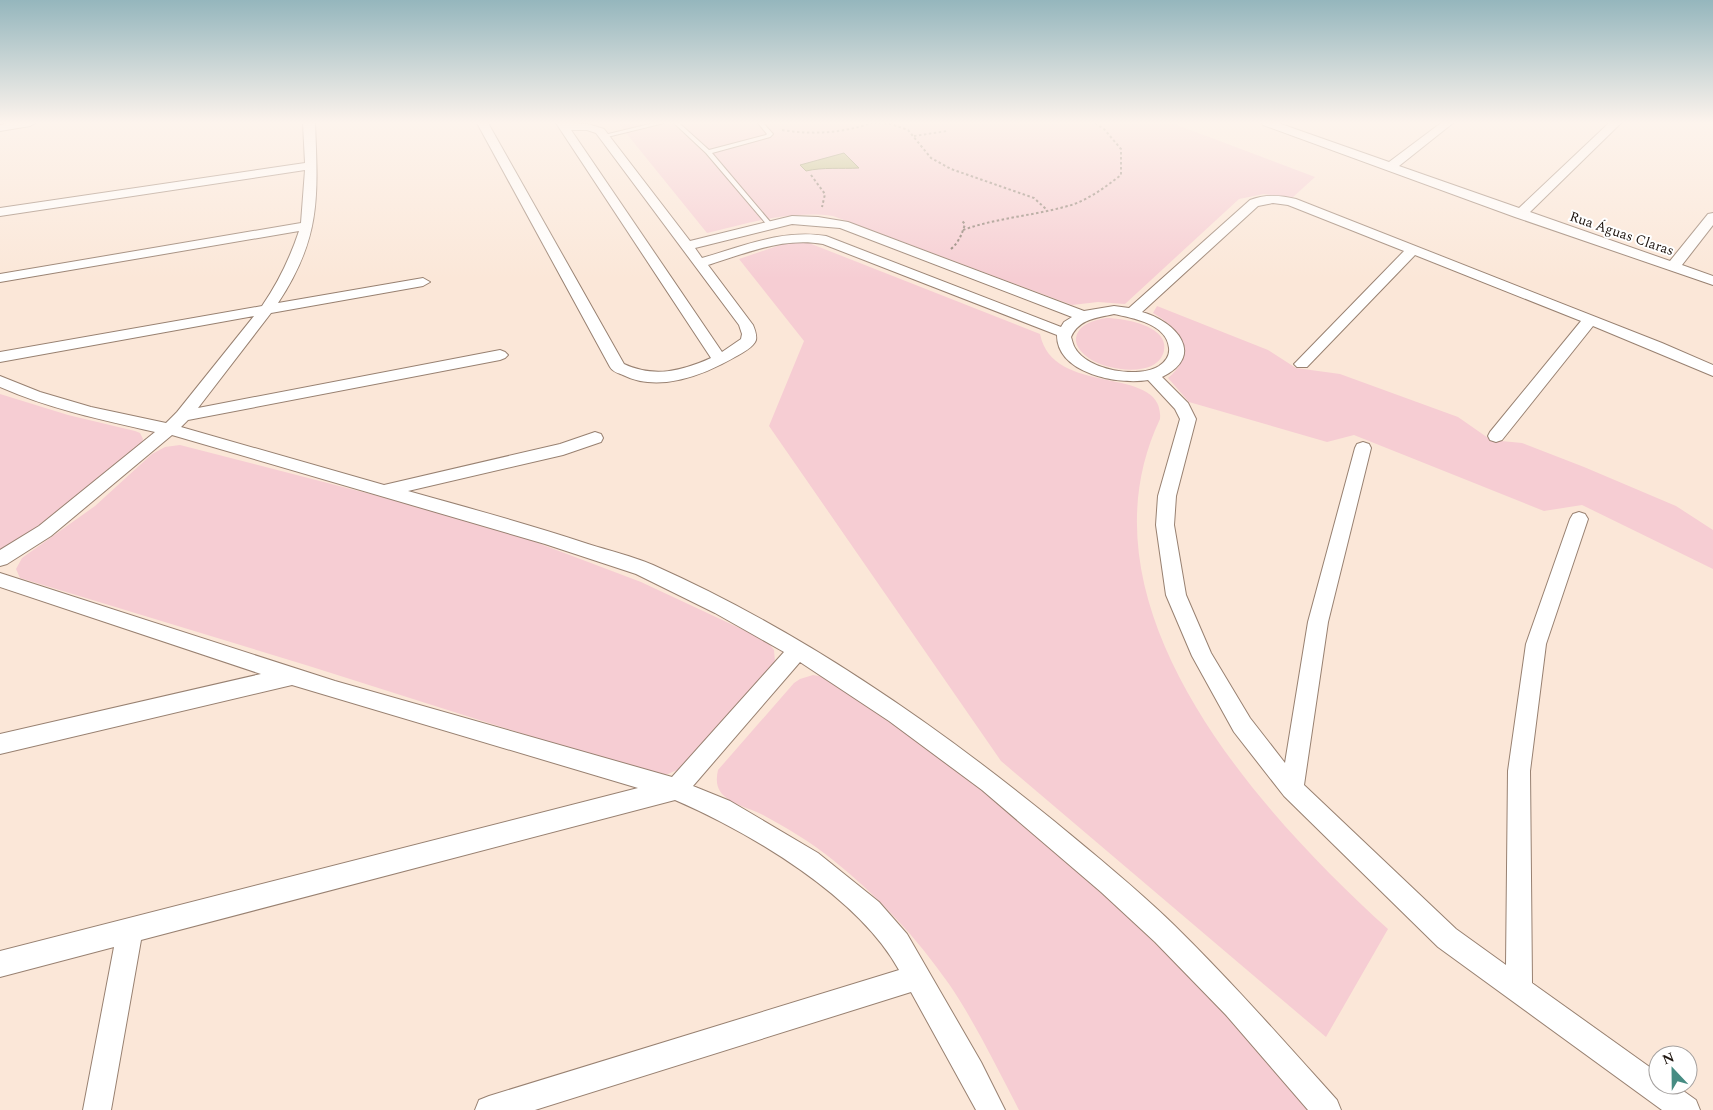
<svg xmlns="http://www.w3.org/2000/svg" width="1713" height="1110" font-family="Spectral,serif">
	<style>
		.green { fill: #f6cdd3 }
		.water { fill: #b9ba7d; stroke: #8a885c }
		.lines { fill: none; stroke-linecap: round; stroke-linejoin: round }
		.service-casing { stroke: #988171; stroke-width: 2 }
		.minor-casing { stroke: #988171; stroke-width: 2 }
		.path { stroke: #8e8075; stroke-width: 2; stroke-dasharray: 2.5 2.5; stroke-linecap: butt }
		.service { fill: #fff; fill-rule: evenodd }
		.minor { fill: #fff; fill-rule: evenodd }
		.labels { text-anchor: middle; stroke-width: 4; stroke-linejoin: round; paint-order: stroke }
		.far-street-label { font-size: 14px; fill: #1e150f; stroke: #fff }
	</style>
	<rect width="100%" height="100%" fill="#fbe7d8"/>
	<!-- green -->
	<g class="green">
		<path d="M618 123H1172L1315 177 1292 198 1264 194 1239 199 1125 304 1098 302 1072 305 833 216C789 210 749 223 707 233Z"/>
		<path d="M797 242 809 243 1040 334C1053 399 1165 363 1160 419 1071 607 1259 812 1388 929L1326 1037 1001 761 769 426 804 341 739 259 783 244Z"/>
		<path d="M1157 306 1268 350 1296 368 1340 374 1458 417 1491 440 1522 443 1584 467 1676 506 1713 530V569L1582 505 1544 511 1354 435 1327 442 1189 402 1168 378C1198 353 1180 329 1153 313Z"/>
		<path d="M1106 318C1123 318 1173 326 1163 354 1154 378 1106 370 1090 359 1083 354 1075 347 1076 338 1078 324 1095 320 1106 318Z"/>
		<path d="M0 394 68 415 135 431 140 433 143 439 142 442C97 483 49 519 0 554Z"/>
		<path d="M180 445 409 504 522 537 641 582 767 641 774 650 775 662 682 768 668 774 653 775 309 666 20 578 16 569 22 558 95 506 152 454 165 447Z"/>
		<path d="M813 675 825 677 875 709 977 784 1095 886 1163 951 1235 1025 1313 1110H1019C997 1068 976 1024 949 984 916 937 878 896 833 860 811 842 787 828 763 815 750 808 732 805 722 794 716 787 716 779 718 770L794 683 800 679Z"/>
	</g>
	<!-- water -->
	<path class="water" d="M844 153 859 168C841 169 823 167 806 171L800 165Z"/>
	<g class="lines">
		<defs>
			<g id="service">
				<path d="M654 123H664L603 138 600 136Z"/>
				<path d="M674 123H679L709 150 766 135 767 134 758 123H763L773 134 770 137 712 153 772 224V226H768L706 153Z"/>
			</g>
			<g id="minor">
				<path d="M9 123H35L30 126 0 131V125Z"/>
				<path d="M303 123H315C318 197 321 238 278 303L423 278 430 282 423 286 271 313 198 408 500 350 505 352 508 355 505 358 500 360 188 420 181 427 384 485 560 444 595 432 601 434 603 438 601 442 563 455 408 491C468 508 529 524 588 544 610 551 632 556 653 565 799 630 931 721 1054 821 1095 855 1136 888 1174 925 1231 981 1284 1041 1337 1100L1341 1110H1308L1226 1015 1155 942 1101 892 982 790 889 721 800 662 693 786 730 801 818 853 879 902 907 934 981 1062 1005 1110H976L911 992 535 1110H475L479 1100 489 1096 899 970C858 896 751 833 675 800L141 940 111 1110H83L114 947 0 977V951L638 788 292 685 0 754V734L261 674 0 587V573L335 681 672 777 784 652 715 613 636 574 545 544 172 435 51 536 7 564 0 566V550L39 526 155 432C102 420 50 409 0 387V376L40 392 91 407 166 423 177 412 254 316 0 362V352L262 306C278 283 290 258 299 231L0 282V274L301 223 305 170 0 216V208L305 163Z"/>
				<path d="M477 123H488L624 364C654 378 682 371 711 358L556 123 588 124 604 129 690 241 792 216 818 217 848 222 1084 311 1114 306 1129 308 1250 200C1266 194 1280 195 1296 199L1662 343 1713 365V376L1593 326 1502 440 1496 442 1490 440 1488 436 1490 432 1581 321 1415 255 1307 367H1297L1294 364 1297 361 1404 251 1288 205 1273 203 1258 206 1142 312C1175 321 1207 355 1162 377L1188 403 1196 419 1176 496 1174 525 1186 595 1211 653 1250 718 1285 763 1308 622 1355 448 1357 444 1363 442 1369 444 1371 448 1328 622 1304 785 1456 929 1506 965 1508 771 1526 644 1570 519 1573 514 1579 512 1585 514 1588 519 1546 644 1530 771 1532 983 1658 1073V1085H1675L1696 1100 1700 1110H1662L1438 947 1284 796 1234 732 1192 656 1166 595 1156 525 1158 496 1180 419 1175 409 1148 380C1119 385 1057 374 1057 335L823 244C783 237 746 253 708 265L753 325C755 330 757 335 756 340 754 347 742 353 735 357 704 375 659 393 623 375 618 373 613 372 610 367ZM571 130H587L596 133 739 325 742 334 741 339 722 352ZM792 224 840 228 1072 317 1064 322 1061 327 826 236C783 229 743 246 702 258L695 248ZM1114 314C1133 318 1167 324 1169 348 1170 356 1165 362 1159 366 1138 379 1087 370 1075 348 1073 345 1072 340 1071 337 1079 319 1096 318 1114 314Z"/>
				<path d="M1262 123H1278L1389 162 1441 123H1453L1399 166 1519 208 1609 123H1621L1530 212 1670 261 1708 214 1713 213V225L1682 265 1713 276V285L1515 217 1263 125Z"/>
			</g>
		</defs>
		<!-- service casing -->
		<use href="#service" class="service-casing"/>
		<!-- minor casing -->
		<use href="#minor" class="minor-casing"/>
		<!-- path -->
		<g class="path">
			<path d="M874 123 891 124 908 130 931 158 951 169 1034 198 1047 210"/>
			<path d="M782 130C813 135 842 133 872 123"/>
			<path d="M914 136 947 131"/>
			<path d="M811 175 825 194 822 207"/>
			<path d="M963 230C996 218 1031 216 1064 207 1086 202 1104 188 1121 175V149L1104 129 1095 123"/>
			<path d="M951 249C959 242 962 234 965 224L961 220"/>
		</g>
		<!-- service -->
		<use href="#service" class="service"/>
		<!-- minor -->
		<use href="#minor" class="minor"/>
	</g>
	<!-- sky -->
	<linearGradient id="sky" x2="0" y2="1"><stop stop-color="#95b6bd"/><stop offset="0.44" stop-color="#fdf4ed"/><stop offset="1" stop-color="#fdf4ed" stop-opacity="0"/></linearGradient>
	<rect width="1713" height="279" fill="url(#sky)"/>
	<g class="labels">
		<!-- far-street labels -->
		<g class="far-street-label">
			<text transform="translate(1622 233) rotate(19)" y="5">Rua Águas Claras</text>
		</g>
	</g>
	<!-- north arrow -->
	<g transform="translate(1673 1070) rotate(338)"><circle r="24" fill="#ffffff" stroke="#a5a19f"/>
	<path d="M0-4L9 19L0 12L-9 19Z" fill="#468c83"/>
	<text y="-8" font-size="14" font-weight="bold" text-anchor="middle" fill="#1e150f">N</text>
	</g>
</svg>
